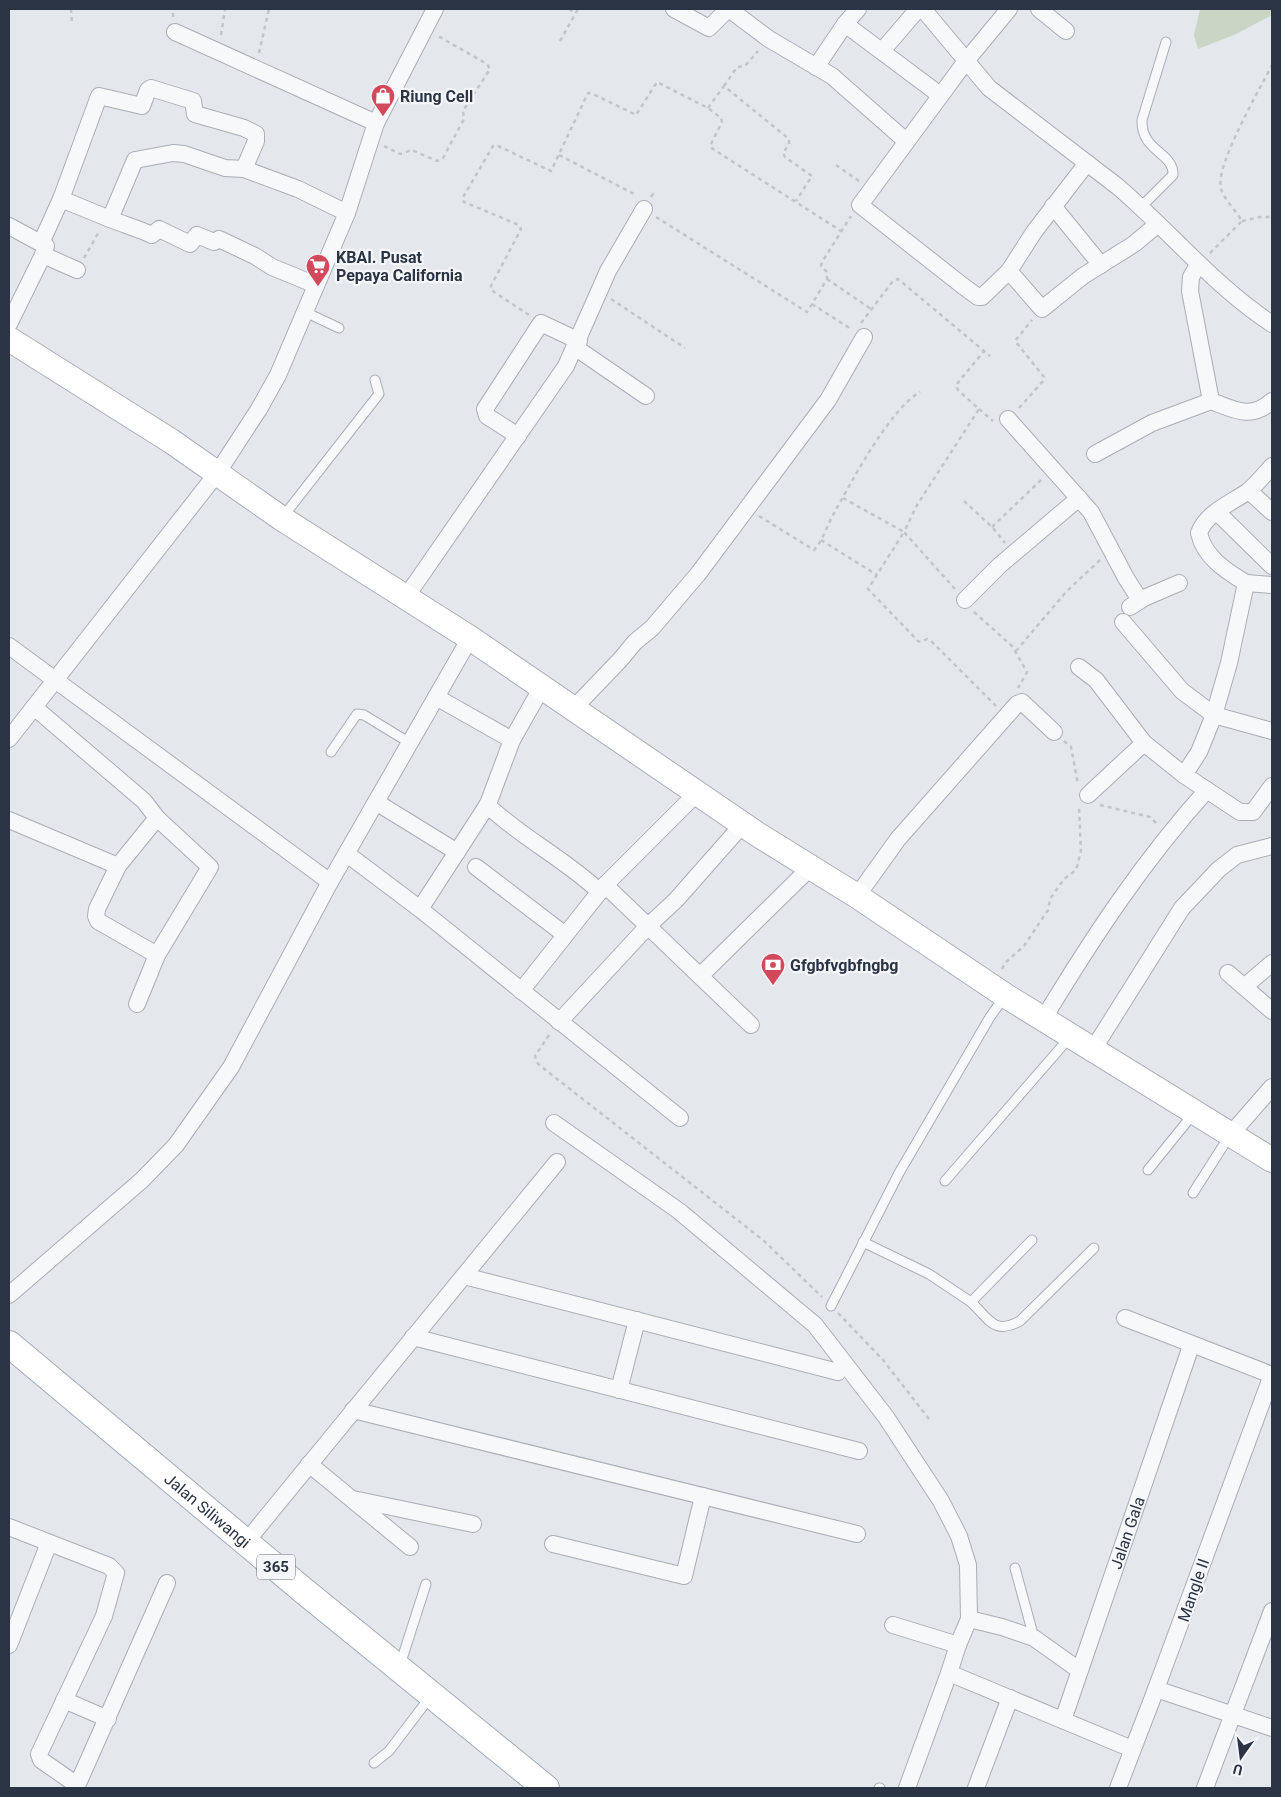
<svg xmlns="http://www.w3.org/2000/svg" width="1281" height="1797" font-family="Roboto,sans-serif">
	<style>
		.green { fill: #c9d6c5 }
		.lines { fill: none; stroke-linecap: round; stroke-linejoin: round }
		.lane-casing { stroke: #a9aeb7; stroke-width: 11 }
		.street-casing { stroke: #a9aeb7; stroke-width: 18 }
		.secondary-casing { stroke: #a9aeb7; stroke-width: 26 }
		.primary-casing { stroke: #a3abb8; stroke-width: 28 }
		.path { stroke: #c2c5cb; stroke-width: 2.5; stroke-dasharray: 4 4; stroke-linecap: butt }
		.lane { stroke: #f7f8fa; stroke-width: 9 }
		.street { stroke: #f7f8fa; stroke-width: 16 }
		.secondary { stroke: #fff; stroke-width: 24 }
		.primary { stroke: #fff; stroke-width: 26 }
		.labels { text-anchor: middle; stroke-width: 4.5; stroke-linejoin: round; paint-order: stroke }
		.shield { fill: #f4f6f9; stroke: #676e7b; stroke-width: 1 }
		.shield-label { font-size: 15px; font-weight: bold; fill: #2b3445 }
		.poi-label { font-size: 16px; font-weight: bold; fill: #2b3445; stroke: #f4f6f9; text-anchor: start }
		.street-label { font-size: 16px; fill: #2b3445; stroke: #f4f6f9 }
	</style>
	<rect width="100%" height="100%" fill="#e4e7ec"/>
	<!-- green -->
	<path class="green" d="M1200 9H1272V15L1234 35 1198 49 1194 35Z"/>
	<g class="lines">
		<defs>
			<g id="lane">
				<path d="M1141 207 1173 175C1174 152 1141 152 1142 120L1166 42"/>
				<path d="M305 312 339 328"/>
				<path d="M282 518 379 394 375 380"/>
				<path d="M331 752 357 714 364 715 410 743"/>
				<path d="M1148 1170 1194 1113"/>
				<path d="M945 1181 1070 1037"/>
				<path d="M1193 1193 1230 1135"/>
				<path d="M863 1242 929 1274 971 1302 1032 1240"/>
				<path d="M971 1302C990 1320 994 1335 1020 1321L1094 1248"/>
				<path d="M831 1306 899 1173 990 1017 1005 996"/>
				<path d="M1015 1568 1034 1638"/>
				<path d="M400 1665 426 1584"/>
				<path d="M374 1763 389 1751 430 1697"/>
				<path d="M879 1788H880"/>
			</g>
			<g id="street">
				<path d="M674 9 709 28 728 9"/>
				<path d="M729 9 769 39 832 76 906 141"/>
				<path d="M858 9 845 24 940 95"/>
				<path d="M923 9 989 88 1117 186C1170 231 1214 286 1272 324"/>
				<path d="M1009 9 966 61 860 205 963 286 978 297H982L1009 271 1034 232 1087 163"/>
				<path d="M1039 9 1066 31"/>
				<path d="M175 32 376 123"/>
				<path d="M882 51 918 9"/>
				<path d="M816 67 845 24"/>
				<path d="M61 199 110 219 135 160 173 153 184 154 225 168 244 169 298 189 347 213"/>
				<path d="M1053 206 1101 265"/>
				<path d="M110 219C125 225 137 228 152 235L159 229 190 244 197 235 214 242 219 239 255 256 272 267 316 285"/>
				<path d="M9 226 46 246 43 255 77 270"/>
				<path d="M41 243 61 199 99 96 142 106 148 90 151 88 193 101 195 114 244 128 256 134V141L244 169"/>
				<path d="M1198 265 1191 277 1190 291 1211 401"/>
				<path d="M1009 271 1042 309 1083 276 1134 244 1158 224"/>
				<path d="M9 324 43 255"/>
				<path d="M576 348 646 396"/>
				<path d="M1008 419 1091 512 1126 578 1140 600"/>
				<path d="M518 436 487 416 485 409 541 323 579 341"/>
				<path d="M1095 454 1152 423 1211 401C1235 410 1251 420 1272 401"/>
				<path d="M1272 466C1264 475 1256 485 1247 492 1231 503 1206 513 1199 533 1204 557 1226 571 1246 583L1229 663 1214 715 1272 731"/>
				<path d="M1249 491 1272 512"/>
				<path d="M1217 512 1272 566"/>
				<path d="M1246 583 1272 585"/>
				<path d="M406 597 566 366 608 271 644 209"/>
				<path d="M965 600 1000 565 1079 498"/>
				<path d="M1130 607 1144 598 1179 583"/>
				<path d="M1123 622 1182 691 1214 715 1199 752 1184 775"/>
				<path d="M9 646 330 882"/>
				<path d="M1079 667 1096 680 1144 743 1184 775 1240 812H1253L1272 786"/>
				<path d="M436 697 512 740 542 687"/>
				<path d="M34 707 144 801 157 818"/>
				<path d="M573 709 620 660 635 642 652 628 698 574 828 400 864 337"/>
				<path d="M9 739 218 472 259 409 278 375 347 213 376 123 435 9"/>
				<path d="M1088 795 1144 743"/>
				<path d="M376 802 457 852"/>
				<path d="M487 805C522 838 565 859 600 892"/>
				<path d="M9 820 118 866"/>
				<path d="M347 854 420 909 680 1118"/>
				<path d="M476 867 564 934"/>
				<path d="M605 885 751 1025"/>
				<path d="M857 896 898 839 1017 704 1022 702 1054 732"/>
				<path d="M420 909 488 804 512 740"/>
				<path d="M1228 973 1272 1011"/>
				<path d="M700 976 811 867"/>
				<path d="M1244 987 1272 963"/>
				<path d="M521 991 605 885 697 793"/>
				<path d="M137 1004 157 955 210 867 157 818 118 866 97 909 96 916 98 921 157 955"/>
				<path d="M1044 1018C1093 937 1143 861 1207 790"/>
				<path d="M559 1022 648 926 676 900 743 824"/>
				<path d="M1094 1048 1182 908 1219 869 1237 855 1272 846"/>
				<path d="M554 1123 679 1211 815 1325 886 1417 941 1501 959 1536 968 1565 969 1619 958 1645"/>
				<path d="M1231 1134 1272 1087"/>
				<path d="M464 1276 838 1372"/>
				<path d="M9 1295 142 1180 176 1145 231 1067 330 882 470 638"/>
				<path d="M1125 1318 1272 1375"/>
				<path d="M413 1337 859 1451"/>
				<path d="M1272 1375 1156 1689 1272 1728"/>
				<path d="M619 1390 637 1320"/>
				<path d="M353 1410 857 1534"/>
				<path d="M309 1464 410 1547"/>
				<path d="M353 1499 473 1524"/>
				<path d="M9 1527 109 1566 116 1573 104 1616 39 1754 41 1760 77 1785"/>
				<path d="M246 1542 557 1162"/>
				<path d="M553 1544 684 1576 703 1496"/>
				<path d="M969 1619 1002 1627 1034 1638 1079 1670"/>
				<path d="M893 1625 958 1645 949 1673"/>
				<path d="M9 1645 49 1543"/>
				<path d="M64 1700 108 1719"/>
				<path id="s1" d="M1063 1720 1191 1346"/>
				<path d="M76 1788 167 1583"/>
				<path d="M907 1788 949 1673 1132 1749"/>
				<path d="M976 1788 1010 1698"/>
				<path d="M1118 1788 1156 1689"/>
				<path d="M1205 1788 1272 1611"/>
			</g>
			<path id="secondary" d="M9 339 171 441 281 518 470 638 757 834 857 896 1006 996 1272 1160"/>
			<g id="primary">
				<path id="s2" d="M9 1344 304 1591 546 1788"/>
			</g>
		</defs>
		<!-- lane casing -->
		<use href="#lane" class="lane-casing"/>
		<!-- street casing -->
		<use href="#street" class="street-casing"/>
		<!-- secondary casing -->
		<use href="#secondary" class="secondary-casing"/>
		<!-- primary casing -->
		<use href="#primary" class="primary-casing"/>
		<!-- path -->
		<g class="path">
			<path d="M71 9 72 23"/>
			<path d="M569 9 575 13"/>
			<path d="M173 17V9"/>
			<path d="M221 35 225 9"/>
			<path d="M560 41 578 9"/>
			<path d="M259 53 269 9"/>
			<path d="M724 86 737 67 745 66 758 51"/>
			<path d="M708 108 724 86 789 139V144L783 153 785 157 812 176 796 201"/>
			<path d="M384 146 400 154 412 150 437 161 443 158 464 119 463 111 490 69 487 64 438 36"/>
			<path d="M559 155 636 195"/>
			<path d="M836 165 859 181"/>
			<path d="M651 197 655 191"/>
			<path d="M656 217 807 312 827 279V272L821 266 822 262 851 216"/>
			<path d="M1242 221 1260 217H1272"/>
			<path d="M1210 253 1242 221C1236 211 1224 199 1221 189 1214 167 1261 87 1272 65"/>
			<path d="M84 258 100 230"/>
			<path d="M827 279 871 309"/>
			<path d="M611 299 685 348"/>
			<path d="M812 304 851 329"/>
			<path d="M529 315 491 290V286L521 229 519 225 464 202 462 199 493 146 496 145 551 171 588 93H591L636 115 657 82 708 108 721 118 722 122 710 146 713 149 841 231"/>
			<path d="M861 323 893 281 898 279 990 356"/>
			<path d="M1019 408 1044 380V377L1015 341 1032 320"/>
			<path d="M979 409 993 421"/>
			<path d="M843 498 904 532 868 589 918 641 921 642 927 639 931 641 996 706"/>
			<path d="M964 501 992 527 1005 543"/>
			<path d="M759 516 814 550C822 542 826 528 832 517 850 484 889 410 920 392"/>
			<path d="M992 527 1041 480"/>
			<path d="M821 540 877 575"/>
			<path d="M955 589 904 532 917 505 979 409 958 390 956 385 984 351"/>
			<path d="M974 612 1012 646 1027 672 1018 688"/>
			<path d="M1016 651 1066 592 1100 560"/>
			<path d="M1064 741 1071 747 1078 784"/>
			<path d="M1100 805 1150 817 1157 824"/>
			<path d="M1002 969 1005 963 1024 946 1048 910 1050 899 1064 879 1076 870 1081 851 1079 808"/>
			<path d="M549 1035 535 1056 538 1064 763 1240 822 1297"/>
			<path d="M838 1313 883 1360 929 1419"/>
		</g>
		<!-- lane -->
		<use href="#lane" class="lane"/>
		<!-- street -->
		<use href="#street" class="street"/>
		<!-- secondary -->
		<use href="#secondary" class="secondary"/>
		<!-- primary -->
		<use href="#primary" class="primary"/>
	</g>
	<!-- icons -->
	<defs>
		<symbol id="shop-pin" viewBox="-11 -11 22 30"><path d="M0 17L-7.5 6A9.5 9.5 0 1 1 7.5 6Z" fill="#d1495b" stroke="#f4f6f9"/><path d="M-5-2.5h2.3a2.7 3.5 0 0 1 5.4 0H5L5.5 6h-11ZM-1.5-2.5h3a1.5 2.3 0 0 0-3 0Z" fill="#fff"/></symbol>
		<symbol id="supermarket-pin" viewBox="-11 -11 22 30"><path d="M0 17L-7.5 6A9.5 9.5 0 1 1 7.5 6Z" fill="#d1495b" stroke="#f4f6f9"/><path d="M-6-5.5h2.5l.6 2H6L4.5 2H-2.5L-4.4-4H-6ZM-1.5 3.2a1.3 1.3 0 1 0 .1 0ZM3 3.2a1.3 1.3 0 1 0 .1 0Z" fill="#fff"/></symbol>
		<symbol id="bank-pin" viewBox="-11 -11 22 30"><path d="M0 17L-7.5 6A9.5 9.5 0 1 1 7.5 6Z" fill="#d1495b" stroke="#f4f6f9"/><path d="M-6-4H6V4H-6ZM0-2.3a2.3 2.3 0 1 0 0 4.6a2.3 2.3 0 1 0 0-4.6Z" fill="#fff"/></symbol>
	</defs>
	<g fill-rule="evenodd">
		<use href="#shop-pin" x="369" y="82" width="28" height="38"/>
		<use href="#supermarket-pin" x="304" y="252" width="28" height="38"/>
		<use href="#bank-pin" x="759" y="951" width="28" height="38"/>
	</g>
	<g class="labels">
		<!-- shield labels -->
		<rect class="shield" x="257" y="1554.5" width="38" height="25" rx="4"/>
		<g class="shield-label">
			<text x="276" y="1572">365</text>
		</g>
		<!-- poi labels -->
		<g class="poi-label">
			<text x="400" y="102">Riung Cell</text>
			<text x="336" y="263">KBAI. Pusat<tspan x="336" dy="18">Pepaya California</tspan></text>
			<text x="790" y="971">Gfgbfvgbfngbg</text>
		</g>
		<!-- street labels -->
		<g class="street-label">
			<text dy="6" stroke="none"><textPath href="#s2" startOffset="259">Jalan Siliwangi</textPath></text>
			<text dy="6" stroke="none"><textPath href="#s1" startOffset="198">Jalan Gala</textPath></text>
			<text transform="translate(1193 1590) rotate(-71)" y="6">Mangle II</text>
		</g>
	</g>
	<!-- border -->
	<rect width="1281" height="1797" fill="none" stroke="#2b3445" stroke-width="20"/>
	<!-- north arrow -->
	<g transform="translate(1241 1757) rotate(194)" stroke="#f4f6f9" stroke-width="4" paint-order="stroke">
	<path d="M0-4L9 19L0 12L-9 19Z" fill="#2b3445"/>
	<text y="-8" font-size="14" font-weight="bold" text-anchor="middle" fill="#2b3445">U</text>
	</g>
</svg>
